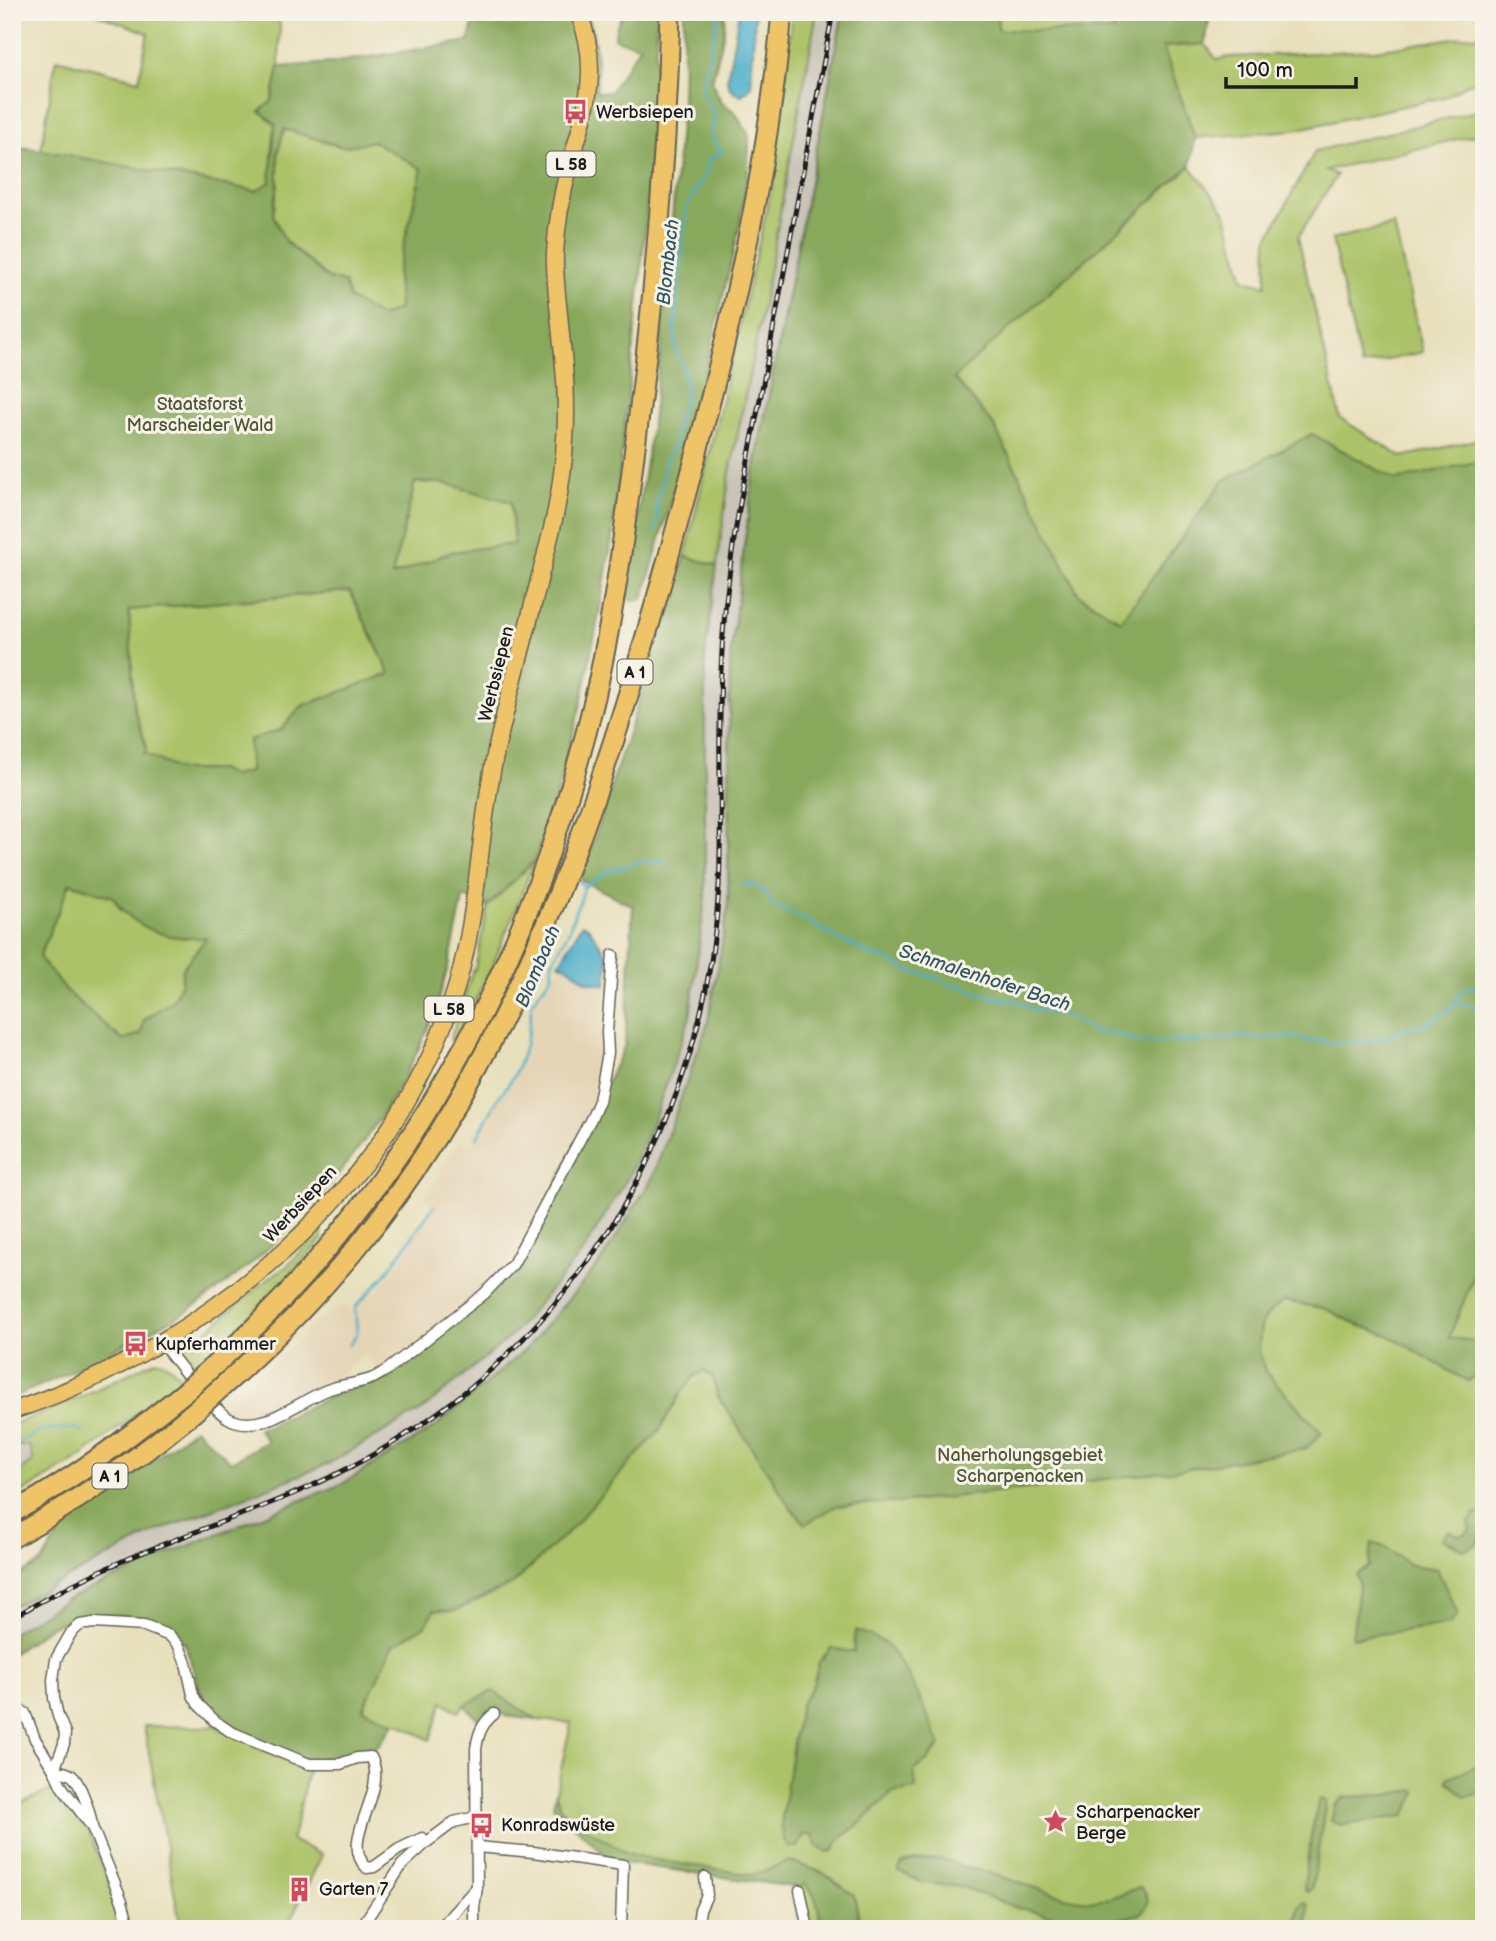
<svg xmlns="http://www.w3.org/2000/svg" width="1496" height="1941" font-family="'Balsamiq Sans',sans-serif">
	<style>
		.built { fill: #e5d5b7 }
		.industrial { fill: #c9c3b8 }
		.green { fill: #abc267; stroke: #646f42; stroke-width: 2 }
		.forest { fill: #88a85c; stroke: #52623c; stroke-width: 2; fill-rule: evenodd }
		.water { fill: #4baeca; stroke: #346573; stroke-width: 2 }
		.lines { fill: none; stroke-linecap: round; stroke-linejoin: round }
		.stream { stroke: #4baeca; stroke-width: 2.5 }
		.street-casing { stroke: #636154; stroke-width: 13 }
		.primary-casing { stroke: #636154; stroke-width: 19 }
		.highway-casing { stroke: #636154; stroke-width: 23 }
		.street { stroke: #fff; stroke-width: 10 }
		.primary { stroke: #efc469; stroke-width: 16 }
		.highway { stroke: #efc469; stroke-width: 19 }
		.rail-casing { stroke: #1c1c1c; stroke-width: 5 }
		.rail { stroke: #f7f3e8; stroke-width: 2.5; stroke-dasharray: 8; stroke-linecap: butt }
		.highway-bridge-casing { stroke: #636154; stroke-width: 23; stroke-linecap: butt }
		.highway-bridge { stroke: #efc469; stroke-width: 19 }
		.labels { text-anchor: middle; stroke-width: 6; stroke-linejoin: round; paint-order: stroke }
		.shield { fill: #f7f3e8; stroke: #5e5c59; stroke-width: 2 }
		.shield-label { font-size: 16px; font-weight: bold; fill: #1c1c1c }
		.poi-label { font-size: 18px; fill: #1c1c1c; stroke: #f7f3e8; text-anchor: start }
		.park-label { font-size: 18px; fill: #4e5636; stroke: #f7f3e8 }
		.street-label { font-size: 18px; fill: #1c1c1c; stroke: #f7f3e8 }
		.water-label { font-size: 19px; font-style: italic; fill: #2f5662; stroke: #f7f3e8 }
	</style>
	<rect width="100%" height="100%" fill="#f7f3e8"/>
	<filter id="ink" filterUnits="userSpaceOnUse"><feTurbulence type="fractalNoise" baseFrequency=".0143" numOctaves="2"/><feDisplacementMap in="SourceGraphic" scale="14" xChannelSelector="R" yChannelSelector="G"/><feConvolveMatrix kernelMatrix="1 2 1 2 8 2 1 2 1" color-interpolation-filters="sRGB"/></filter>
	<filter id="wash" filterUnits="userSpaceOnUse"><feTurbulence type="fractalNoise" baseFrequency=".00686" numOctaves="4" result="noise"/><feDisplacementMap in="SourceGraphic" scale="28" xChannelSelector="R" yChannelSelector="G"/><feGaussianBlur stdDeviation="1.57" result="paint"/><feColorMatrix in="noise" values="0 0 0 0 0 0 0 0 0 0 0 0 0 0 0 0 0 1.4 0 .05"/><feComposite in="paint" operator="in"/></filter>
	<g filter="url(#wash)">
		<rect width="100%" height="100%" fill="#e8e0bc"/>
		<!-- built -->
		<path class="built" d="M563 964 586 981 606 985 604 1046 595 1103 509 1263 476 1298 378 1374 371 1358 368 1359 365 1352 333 1383 328 1382 304 1396 284 1406 261 1415 245 1417 233 1416 221 1408 301 1339 304 1329 345 1304 356 1319 357 1309 365 1297 377 1290 391 1274 435 1207 424 1198 435 1181 441 1164 462 1140 467 1144 479 1139 498 1102 516 1077 527 1046 533 1004Z"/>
		<!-- industrial -->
		<g class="industrial">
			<path d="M817 12H843L753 477 730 659 728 907 708 1022 652 1179 600 1263 526 1349 435 1427 342 1484 168 1554 66 1600 12 1633V1607L153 1533 328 1464 422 1410 582 1253 629 1176 653 1122 690 1017 705 898V656L729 478 766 290Z"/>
			<path d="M12 1446H29L34 1461 12 1477Z"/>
		</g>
		<!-- green -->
		<g class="green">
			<path d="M91 12H271L280 24 279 67 272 101 260 111 275 124 270 183 256 191 41 150 56 59 139 80 148 33Z"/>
			<path d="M792 12H817L766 290 729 478 717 566 685 556 774 178Z"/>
			<path d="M843 12H1210L1205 44 1217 60 1229 57 1375 50 1468 36 1484 35V79L1466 85 1445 97 1294 130 1195 138 1163 47 987 347 1190 166 1225 211 1244 280 1266 285 1267 240 1315 151 1484 109V133L1326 170 1337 175 1298 237 1340 418 1402 457 1484 438V1929H812L800 1888 612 1861 553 1806 571 1723 537 1720 493 1692 464 1705 459 1712 443 1702 430 1740 400 1724 394 1723 379 1744 367 1754 310 1761 299 1812 291 1840 322 1855 286 1929H181L144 1726 215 1727 198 1685 185 1643 152 1618 90 1613 51 1626 12 1654V1633L66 1600 168 1554 342 1484 435 1427 526 1349 600 1263 652 1179 708 1022 728 908 730 659 753 477Z"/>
			<path d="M284 129 343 147 373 141 422 169 397 273 399 310 381 317 349 298 343 282 329 279 285 241 273 215 278 183V152Z"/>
			<path d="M1394 225 1423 352 1361 366 1332 239Z"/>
			<path d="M415 482 443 483 511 501 514 544 451 552 391 577Z"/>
			<path d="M350 591 390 674 302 706 281 730 250 740V772L232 776 179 770 143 753 147 749 134 707 129 610Z"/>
			<path d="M535 860 492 967 454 1042 450 1040 473 970 475 969 488 906Z"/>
			<path d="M70 883 113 897 121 910 176 937 207 938 183 968 181 983 173 1001 144 1020 142 1034 122 1040 67 992 39 957Z"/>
			<path d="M322 1230V1239C284 1283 244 1323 201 1363L199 1361 188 1371 180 1359 179 1349 208 1330 270 1277 286 1267Z"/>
			<path d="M156 1360C167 1362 173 1369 181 1377L172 1387 78 1459 12 1499V1477L34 1461 29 1446H12V1424L27 1419 85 1395Z"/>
			<path d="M56 1788 75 1813 85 1822 126 1926 125 1929H12V1807Z"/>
		</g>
		<!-- forest -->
		<g class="forest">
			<path d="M475 12H587C595 39 600 64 596 92H610L640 46 615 39 616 27 624 12H657L654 132 639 296 612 539 598 619 582 699 562 777 535 860 488 906 463 897C455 942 445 987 427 1030 381 1139 288 1245 189 1310 165 1325 138 1335 114 1350 83 1369 47 1382 13 1397L12 146 41 150 256 191 270 182 275 124 260 111 272 101 279 67 331 63 469 41ZM284 129 343 147 373 141 422 169 397 273 399 309 381 317 349 298 344 282 329 279 285 241 273 215 278 183V152ZM415 482 443 483 511 502 514 544 451 552 392 576ZM350 591 390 674 302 706 281 730 249 740 250 772 232 776 222 770H179L144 753 147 749 134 707 129 610ZM70 883 113 897C126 919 152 935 178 937 187 938 197 938 206 938L183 968 181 983 173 1000 144 1020 141 1034 122 1040 67 992 39 957Z"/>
			<path d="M684 12H725L724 32 712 82 721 102 735 112 749 135 748 173 739 229 694 419 643 599 632 601 627 596V585L651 430 661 347 682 103Z"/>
			<path d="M843 12H997L998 30 1114 31 1111 12H1210L1205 44 1163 47 1195 138 1190 166 954 378 993 424 1079 595 1121 621 1223 481 1312 434 1396 480 1484 460V1251L1449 1338 1484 1342V1367L1468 1382 1390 1336 1358 1325 1326 1309 1284 1301 1270 1311 1261 1326 1259 1351 1265 1371 1322 1433 1305 1449 1186 1469 1033 1488 907 1502 836 1506 806 1524 790 1508 768 1472 717 1395 713 1378 704 1370 695 1376 680 1395 659 1431 570 1530 513 1584 454 1611 434 1610 425 1626 393 1645 363 1709 394 1723 379 1744 367 1754 310 1761 215 1727 198 1685 185 1643 152 1618 90 1613 51 1626 12 1654V1633L66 1600 168 1554 342 1484 435 1427 526 1349 600 1263 652 1179 708 1022 728 908 730 659 753 477Z"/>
			<path d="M685 556 717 566 705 656V898L690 1017 653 1122 629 1176 582 1253 511 1336 422 1410 328 1464 153 1533 12 1607V1580L42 1562 64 1525 130 1478 195 1428 231 1462 267 1441 258 1429 265 1427 332 1396 379 1379 512 1273 625 1045 633 906 581 880Z"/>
			<path d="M1484 1511C1484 1530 1486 1545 1463 1550L1453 1544 1441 1539 1449 1530C1457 1536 1461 1537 1470 1530L1468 1523 1474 1515Z"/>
			<path d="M1372 1543 1384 1547 1410 1565 1437 1569 1458 1614 1450 1624 1352 1638 1359 1587 1356 1575 1369 1566Z"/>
			<path d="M855 1630C865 1634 878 1637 885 1644 909 1667 927 1715 940 1745L927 1761 914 1771 916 1789 892 1793 863 1821 839 1840 833 1851 827 1852 818 1847 812 1834 804 1835 798 1847H788L784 1840 781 1825 794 1737 801 1704 813 1685 819 1662 831 1648 854 1652Z"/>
			<path d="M493 1691 537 1720 505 1716 496 1708 487 1713 481 1722 464 1705Z"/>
			<path d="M1484 1763 1483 1792 1466 1797 1447 1781 1449 1777Z"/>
			<path d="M1416 1790 1417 1793 1404 1816 1341 1825 1331 1821 1335 1805 1344 1797 1384 1795Z"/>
			<path d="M556 1794 561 1809 568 1817 627 1853 650 1859 753 1875 790 1861 823 1873 854 1895 861 1929H820C821 1913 817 1895 805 1884L800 1888 612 1861 553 1806Z"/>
			<path d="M1321 1799 1326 1801 1312 1888 1307 1892 1304 1890C1307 1860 1311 1829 1319 1800Z"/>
			<path d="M943 1859 963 1867 986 1872 1064 1897 1087 1901 1110 1898 1140 1887 1145 1891 1148 1901 1146 1908 1140 1914 1120 1919 1083 1922 1058 1918 1009 1905 963 1887 924 1883 899 1872V1869L902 1863 916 1860Z"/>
			<path d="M1304 1902 1309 1904 1307 1929H1295L1299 1907Z"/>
		</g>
		<!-- water -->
		<g class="water">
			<path d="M739 12H755L751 87 742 95C733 94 729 89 727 80Z"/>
			<path d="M582 924 589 928 608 956 606 985 586 981 564 964 562 965 559 963Z"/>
		</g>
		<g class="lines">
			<!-- stream -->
			<g class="stream">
				<path d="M654 532 658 519 656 508 666 461 675 442 679 417 686 394 683 365 677 356 674 329 676 318 682 246 687 206 706 173 708 159 722 152 711 137 715 117 702 89 719 12"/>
				<path d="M741 884 754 885 765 892 770 902 779 908 801 917 841 941 852 944 869 955 889 960 910 971 940 979 951 985 964 986 972 991 1005 1000 1011 999 1035 1010 1067 1016 1094 1032 1118 1035 1139 1042 1156 1043 1172 1041 1199 1042 1237 1036 1259 1038 1298 1037 1309 1041 1321 1040 1329 1043 1349 1041 1357 1042 1384 1038 1392 1036 1403 1028 1423 1026 1452 1008 1462 990 1478 986C1483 976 1480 964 1484 953"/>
				<path d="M584 887 607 872 640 862H668"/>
				<path d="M1458 1003C1466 1003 1471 1006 1479 1008L1484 1015"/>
				<path d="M477 1138 497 1100 514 1076 522 1056 528 1034 532 1002 552 975V962L569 931 576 909 580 902 584 887 579 880"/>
				<path d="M349 1345 357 1334 355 1308C365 1295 378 1285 388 1271 404 1249 419 1227 434 1206"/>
				<path d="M12 1444C24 1442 32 1434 43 1431 54 1428 66 1429 77 1428L83 1433"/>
			</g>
		</g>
	</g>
	<g filter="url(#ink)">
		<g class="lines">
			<defs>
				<g id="street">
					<path d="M163 1342 171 1355 195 1385"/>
					<path d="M208 1399C215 1407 222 1416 232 1420 263 1433 299 1401 327 1390 342 1384 359 1384 373 1378 378 1376 383 1372 387 1370L484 1294 513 1264 592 1117 599 1101 608 1053 607 1031 613 955"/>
					<path d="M12 1706 25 1713 35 1739 54 1770 62 1787 92 1827 122 1901 130 1929"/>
					<path d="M92 1827C91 1815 81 1782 71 1775 66 1772 60 1771 54 1770L64 1744 65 1733 58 1716 54 1698 53 1680 56 1659 71 1633 80 1625 94 1623 144 1626 170 1636 179 1646 186 1663 193 1695 198 1704 215 1721 231 1732 309 1764H340L357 1758 371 1757C390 1793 337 1840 367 1868L374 1867 399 1849 422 1838 427 1842"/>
					<path d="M477 1847 533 1852 623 1865 621 1929"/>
					<path d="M800 1890 808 1929"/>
					<path d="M360 1929 402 1865 427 1842 454 1822 476 1817"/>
					<path d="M439 1929 476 1888"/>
					<path d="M474 1929V1908L477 1887 476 1749C478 1735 481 1724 494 1714"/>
					<path d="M697 1929 700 1910 707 1895 705 1877"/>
				</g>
				<path id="primary" d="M12 1411C206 1346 398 1188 457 985 479 909 479 829 496 751 509 693 526 635 540 576 552 531 563 487 565 440 568 401 564 363 560 325 558 301 554 277 555 252 557 224 561 198 568 171 584 116 603 69 578 12"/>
				<g id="highway">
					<path d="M199 1379C408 1196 531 965 595 697 615 609 626 520 637 431 655 292 667 152 670 12"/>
					<path d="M214 1394C266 1348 314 1300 358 1246 529 1037 610 771 680 515 725 350 767 183 782 12"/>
					<path d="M12 1513C75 1478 131 1436 186 1391"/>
					<path d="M12 1538C80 1500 143 1456 202 1405"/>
				</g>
			</defs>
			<!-- street casing -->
			<use href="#street" class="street-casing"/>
			<!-- primary casing -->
			<use href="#primary" class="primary-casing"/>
			<!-- highway casing -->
			<use href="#highway" class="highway-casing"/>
			<!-- street -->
			<use href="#street" class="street"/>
			<!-- primary -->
			<use href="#primary" class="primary"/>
			<!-- highway -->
			<use href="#highway" class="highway"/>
			<defs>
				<path id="rail" d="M12 1618C49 1596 87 1576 127 1559 188 1533 251 1513 311 1486 363 1463 411 1434 456 1399 614 1275 708 1086 719 886 722 829 719 773 720 717 720 667 723 618 730 568 738 503 753 438 765 373 787 253 811 133 833 12"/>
			</defs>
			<!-- rail casing -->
			<use href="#rail" class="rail-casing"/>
			<!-- rail -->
			<use href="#rail" class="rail"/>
			<defs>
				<g id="highway-bridge">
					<path d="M186 1391 199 1379"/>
					<path d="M202 1405 214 1394"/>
				</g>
			</defs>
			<!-- highway-bridge casing -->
			<use href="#highway-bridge" class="highway-bridge-casing"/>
			<!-- highway-bridge -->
			<use href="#highway-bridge" class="highway-bridge"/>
		</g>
	</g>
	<!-- icons -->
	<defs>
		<symbol id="bus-bare" viewBox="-9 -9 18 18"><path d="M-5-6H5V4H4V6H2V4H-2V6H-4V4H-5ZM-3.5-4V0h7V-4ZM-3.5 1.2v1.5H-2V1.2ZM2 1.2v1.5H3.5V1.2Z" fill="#d1495b" stroke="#f7f3e8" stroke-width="2.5" paint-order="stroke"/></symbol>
		<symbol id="sight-bare" viewBox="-9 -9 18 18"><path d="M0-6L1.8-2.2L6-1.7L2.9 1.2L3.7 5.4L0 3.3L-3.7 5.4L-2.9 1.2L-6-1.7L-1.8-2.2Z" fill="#d1495b" stroke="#f7f3e8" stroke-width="2.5" paint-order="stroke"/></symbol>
		<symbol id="building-bare" viewBox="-9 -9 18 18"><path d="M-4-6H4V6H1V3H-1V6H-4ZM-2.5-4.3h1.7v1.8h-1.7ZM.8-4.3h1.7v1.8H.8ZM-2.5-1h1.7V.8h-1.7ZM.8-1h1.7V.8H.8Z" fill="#d1495b" stroke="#f7f3e8" stroke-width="2.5" paint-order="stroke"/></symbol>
	</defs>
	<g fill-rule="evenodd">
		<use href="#bus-bare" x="558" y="94" width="35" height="35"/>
		<use href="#bus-bare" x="118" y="1326" width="35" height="35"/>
		<use href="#sight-bare" x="1038" y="1804" width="35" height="35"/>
		<use href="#bus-bare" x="464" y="1808" width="35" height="35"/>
		<use href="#building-bare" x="282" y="1872" width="35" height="35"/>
	</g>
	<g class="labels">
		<!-- shield labels -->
		<g class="shield">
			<rect x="546.5" y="151.5" width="49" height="25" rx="5"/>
			<rect x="617.5" y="659.5" width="35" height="25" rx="5"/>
			<rect x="424.5" y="996.5" width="49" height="25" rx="5"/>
			<rect x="92.5" y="1463.5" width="35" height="25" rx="5"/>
		</g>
		<g class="shield-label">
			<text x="571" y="170">L 58</text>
			<text x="635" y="678">A 1</text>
			<text x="449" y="1015">L 58</text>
			<text x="110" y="1482">A 1</text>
		</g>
		<!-- poi labels -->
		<g class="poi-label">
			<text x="596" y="118">Werbsiepen</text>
			<text x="155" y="1350">Kupferhammer</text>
			<text x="1076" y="1818">Scharpenacker<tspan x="1076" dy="21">Berge</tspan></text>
			<text x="501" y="1831">Konradswüste</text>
			<text x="319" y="1895">Garten 7</text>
		</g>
		<!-- park labels -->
		<g class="park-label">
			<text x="200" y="410">Staatsforst<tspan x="200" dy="21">Marscheider Wald</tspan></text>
			<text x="1020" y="1461">Naherholungsgebiet<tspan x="1020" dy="21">Scharpenacken</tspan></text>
		</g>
		<!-- street labels -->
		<g class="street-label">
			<text transform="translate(496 674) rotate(-76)" y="6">Werbsiepen</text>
			<text transform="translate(300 1204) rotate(-47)" y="6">Werbsiepen</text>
		</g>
		<!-- water labels -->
		<g class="water-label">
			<text transform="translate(667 262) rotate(-84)" y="7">Blombach</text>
			<text transform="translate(537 966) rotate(-67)" y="7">Blombach</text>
			<text transform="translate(985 977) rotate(18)" y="7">Schmalenhofer Bach</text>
		</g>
	</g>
	<!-- margin -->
	<rect width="1496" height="1941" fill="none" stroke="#f7f3e8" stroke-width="42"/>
	<!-- scale -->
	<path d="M1226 77v10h130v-10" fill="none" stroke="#1c1c1c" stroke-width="3.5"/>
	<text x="1237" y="77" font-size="21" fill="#1c1c1c" stroke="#f7f3e8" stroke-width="5" paint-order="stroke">100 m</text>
</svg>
